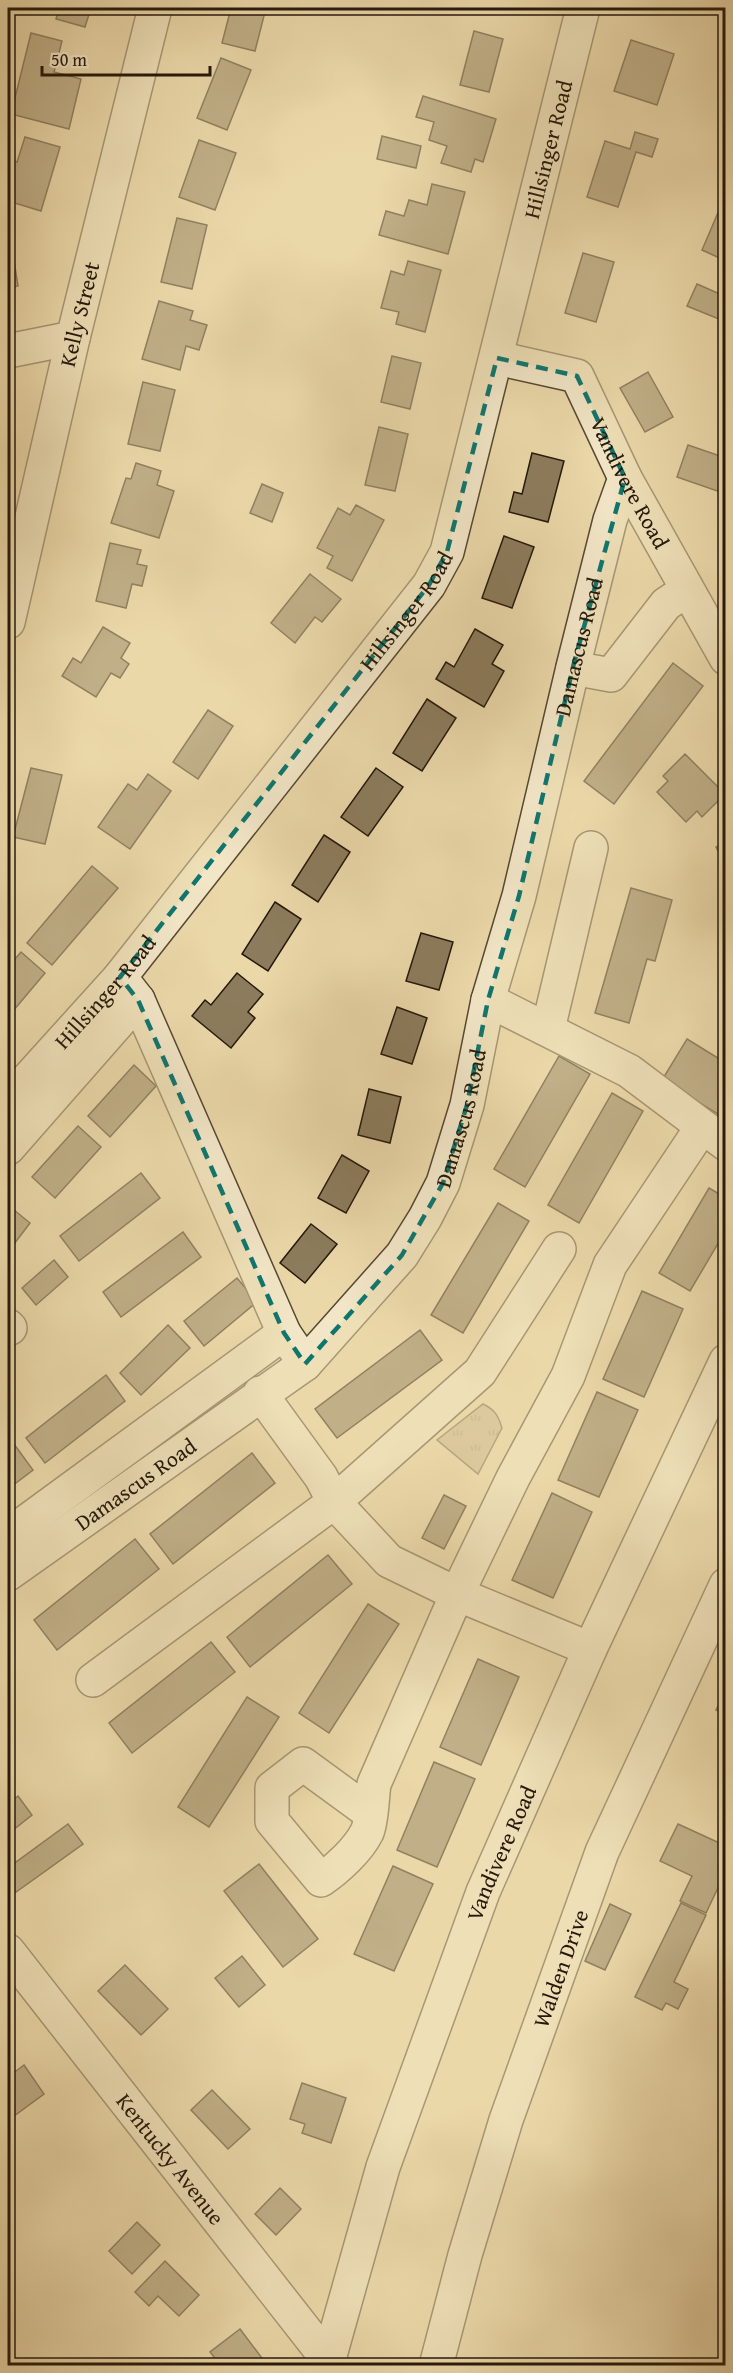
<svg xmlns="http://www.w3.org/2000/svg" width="733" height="2373" font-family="'Gentium Book Plus',serif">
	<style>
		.park { fill: url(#park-tufts); stroke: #77684c; stroke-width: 1.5 }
		.building { fill: #8c7c5d; stroke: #25180b; stroke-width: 1.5 }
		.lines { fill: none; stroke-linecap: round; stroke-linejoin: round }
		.minor-casing { stroke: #564832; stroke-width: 36 }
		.minor { stroke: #f2e6c7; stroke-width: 33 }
		.marked { fill: none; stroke: #0f766e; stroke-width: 4.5; stroke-dasharray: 12 8; stroke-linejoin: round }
		.labels { text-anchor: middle; stroke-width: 4.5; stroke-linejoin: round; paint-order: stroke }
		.street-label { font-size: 22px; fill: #25180b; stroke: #f2e6c7 }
	</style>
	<defs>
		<pattern id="park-tufts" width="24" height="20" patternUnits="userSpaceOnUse" patternTransform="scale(1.5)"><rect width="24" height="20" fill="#c9b78e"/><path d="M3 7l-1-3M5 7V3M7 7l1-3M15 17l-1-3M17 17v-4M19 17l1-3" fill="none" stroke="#ac9d79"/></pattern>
	</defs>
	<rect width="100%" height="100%" fill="#ebd8a9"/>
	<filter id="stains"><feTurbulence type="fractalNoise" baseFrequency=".00333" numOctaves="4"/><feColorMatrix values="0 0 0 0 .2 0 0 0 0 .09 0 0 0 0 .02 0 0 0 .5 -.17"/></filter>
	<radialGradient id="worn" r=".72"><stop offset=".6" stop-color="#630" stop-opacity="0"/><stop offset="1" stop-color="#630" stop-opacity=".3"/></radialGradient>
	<!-- park -->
	<path class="park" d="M483 1404C495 1410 498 1415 502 1428L478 1474 437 1440Z"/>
	<!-- building -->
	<g class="building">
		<path d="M59 8H91L85 27 56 19Z"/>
		<path d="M231 8H266L255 51 222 43Z"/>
		<path d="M474 31 503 39 489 92 460 85Z"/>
		<path d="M31 33 62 41 54 72 81 79 69 129 11 114Z"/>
		<path d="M631 40 674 54 657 105 614 91Z"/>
		<path d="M221 58 251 70 227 130 197 118Z"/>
		<path d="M423 96 496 119 483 162 475 159 471 172 441 163 447 146 429 140 434 122 416 117Z"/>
		<path d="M635 132 658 139 652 157 636 152 618 207 587 197 605 141 630 149Z"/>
		<path d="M382 136 421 146 416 168 377 159Z"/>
		<path d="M25 137 60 147 41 211 8 201V159L17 162Z"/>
		<path d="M199 140 236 153 215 210 179 197Z"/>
		<path d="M432 184 465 192 448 254 379 235 386 211 404 216 409 200 427 205Z"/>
		<path d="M723 201 726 202V261L702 250Z"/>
		<path d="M177 218 207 225 192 289 161 282Z"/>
		<path d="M8 248H12L18 286 8 288Z"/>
		<path d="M583 253 614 262 596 322 565 313Z"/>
		<path d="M408 261 441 270 425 332 396 324 399 312 381 308 391 271 404 275Z"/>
		<path d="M697 284 722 295 726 287V322L687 306Z"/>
		<path d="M159 301 193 311 190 320 207 325 199 350 186 346 180 370 142 359Z"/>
		<path d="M392 356 421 363 410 409 381 402Z"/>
		<path d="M648 372 673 417 645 432 620 388Z"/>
		<path d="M143 382 175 390 160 451 128 444Z"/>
		<path d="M379 427 408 434 395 491 365 485Z"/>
		<path d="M688 445 726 458V494L677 477Z"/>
		<path d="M532 453 564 461 548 522 509 512 514 492 522 494Z"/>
		<path d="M136 463 161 471 157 485 174 491 159 538 111 523 126 478 131 479Z"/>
		<path d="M262 484 283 493 272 522 250 513Z"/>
		<path d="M356 505 384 520 352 581 327 568 333 556 317 548 338 508 350 515Z"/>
		<path d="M504 536 534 547 512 608 482 598Z"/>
		<path d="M110 543 141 550 137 564 147 566 142 586 132 584 126 608 96 601Z"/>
		<path d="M310 574 341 599 322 622 315 617 295 643 271 623Z"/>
		<path d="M103 627 130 643 121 658 129 664 120 678 111 673 96 697 62 676 73 658 81 663Z"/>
		<path d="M475 629 503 645 492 664 504 671 484 707 436 679 446 662 454 667Z"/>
		<path d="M673 663 703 686 614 804 584 781Z"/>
		<path d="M427 699 456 718 422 771 393 753Z"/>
		<path d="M208 710 233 726 198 779 173 762Z"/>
		<path d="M685 754 725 794 702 817 697 811 686 822 657 792 668 781 663 776Z"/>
		<path d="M31 768 62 775 45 844 13 837Z"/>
		<path d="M376 768 403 787 368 836 341 817Z"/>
		<path d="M148 774 171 791 130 849 98 827 128 784 137 790Z"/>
		<path d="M324 835 350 852 318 902 292 885Z"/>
		<path d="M726 842V867L716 847Z"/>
		<path d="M92 866 118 888 52 965 27 943Z"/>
		<path d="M631 888 672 900 655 961 647 959 629 1023 595 1013Z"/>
		<path d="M275 902 301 919 268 971 242 954Z"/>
		<path d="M421 933 453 942 439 990 406 981Z"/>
		<path d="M21 952 45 973 8 1017V967Z"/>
		<path d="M237 973 263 994 248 1012 255 1018 231 1048 192 1016 205 1000 211 1005Z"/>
		<path d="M397 1007 427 1018 412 1064 381 1054Z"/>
		<path d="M687 1039 726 1063V1119L662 1080Z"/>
		<path d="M559 1056 590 1074 525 1187 494 1169Z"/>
		<path d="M134 1065 156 1086 110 1137 88 1116Z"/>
		<path d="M369 1089 401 1097 390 1143 358 1135Z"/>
		<path d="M612 1093 643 1111 579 1223 548 1205Z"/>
		<path d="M78 1126 101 1147 55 1198 32 1177Z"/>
		<path d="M342 1155 369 1171 346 1213 318 1198Z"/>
		<path d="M141 1173 160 1198 79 1261 60 1236Z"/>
		<path d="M709 1188 726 1198V1230L690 1291 659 1273Z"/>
		<path d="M498 1203 529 1221 463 1333 431 1315Z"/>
		<path d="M8 1205 30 1223 8 1252Z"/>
		<path d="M311 1224 337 1244 305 1283 280 1263Z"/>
		<path d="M183 1232 201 1257 121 1317 103 1292Z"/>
		<path d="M54 1260 68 1277 36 1305 22 1288Z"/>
		<path d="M237 1278 257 1302 204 1346 184 1321Z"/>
		<path d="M642 1291 683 1309 644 1397 603 1379Z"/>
		<path d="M168 1325 190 1348 141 1395 120 1373Z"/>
		<path d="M420 1330 442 1360 337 1438 315 1409Z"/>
		<path d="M106 1375 125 1401 45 1463 26 1438Z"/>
		<path d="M597 1392 638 1410 599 1497 558 1480Z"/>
		<path d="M14 1444 33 1470 8 1489V1449Z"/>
		<path d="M252 1453 275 1483 173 1564 150 1534Z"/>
		<path d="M552 1493 592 1512 553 1598 512 1580Z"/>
		<path d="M444 1495 466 1506 444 1549 422 1538Z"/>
		<path d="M135 1539 159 1569 57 1650 34 1620Z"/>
		<path d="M328 1555 352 1584 250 1667 227 1637Z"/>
		<path d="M368 1604 399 1624 329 1733 299 1713Z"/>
		<path d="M211 1642 235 1672 132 1753 109 1723Z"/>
		<path d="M478 1659 519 1677 481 1765 440 1747Z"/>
		<path d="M726 1690V1715L716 1710Z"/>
		<path d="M247 1697 279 1717 209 1827 178 1807Z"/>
		<path d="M434 1762 475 1779 437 1867 397 1850Z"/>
		<path d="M18 1796 32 1815 8 1834V1804Z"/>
		<path d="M68 1824 83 1844 12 1895 8 1888V1868Z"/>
		<path d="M678 1824 726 1846V1871L706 1913 680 1901 692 1876 660 1861Z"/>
		<path d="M259 1864 318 1939 283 1967 224 1891Z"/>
		<path d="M393 1866 433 1884 394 1971 354 1954Z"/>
		<path d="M681 1903 706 1915 674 1982 688 1989 678 2009 666 2003 662 2010 635 1997Z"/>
		<path d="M610 1904 631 1914 605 1970 585 1961Z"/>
		<path d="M242 1956 265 1985 239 2007 215 1978Z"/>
		<path d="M125 1965 168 2009 141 2035 98 1991Z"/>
		<path d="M24 2065 44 2094 10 2119 8 2116V2077Z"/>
		<path d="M302 2083 346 2098 331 2143 302 2133 305 2124 290 2119Z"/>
		<path d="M212 2090 250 2129 228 2149 191 2110Z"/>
		<path d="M280 2188 301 2209 276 2235 255 2214Z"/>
		<path d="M137 2222 160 2245 132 2274 109 2251Z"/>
		<path d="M165 2261 199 2295 179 2316 158 2296 149 2306 135 2292Z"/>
		<path d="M240 2329 268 2366H221L210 2352Z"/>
	</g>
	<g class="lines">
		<defs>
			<g id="minor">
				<path d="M8 351 73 338"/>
				<path id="s1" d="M497 358 577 376 625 478 726 658"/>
				<path id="s2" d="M8 622 73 338 155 8"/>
				<path d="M573 668 611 675 666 604 687 590"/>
				<path d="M120 977 138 1000 284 1333 305 1364"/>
				<path d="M488 1000 629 1071 726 1144"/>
				<path d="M548 1029 591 848"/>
				<path id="s3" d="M8 1101 120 977 429 585 447 552 583 8"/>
				<path d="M8 1148 138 1000"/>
				<path d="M8 1326 10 1328"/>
				<path d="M260 1393 321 1477 334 1502 389 1561 457 1594 590 1649"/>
				<path d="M8 1535 284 1333"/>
				<path id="s4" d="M8 1574 305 1364 402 1255 425 1218 443 1183 467 1105 488 1000 519 896 574 663 610 520 625 478"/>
				<path d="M93 1680 334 1502 480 1372 559 1249"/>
				<path d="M370 1813 303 1764 272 1788V1821L321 1880C337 1869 358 1850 367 1832 372 1821 372 1797 374 1784L457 1594 513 1478 568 1376 610 1265 702 1127"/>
				<path id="s5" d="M8 1951 333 2366"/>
				<path id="s6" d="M327 2366 383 2167 483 1892 590 1649 726 1361"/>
				<path id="s7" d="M436 2366 465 2255 506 2120 602 1852 726 1585"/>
			</g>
		</defs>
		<!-- minor casing -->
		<use href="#minor" class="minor-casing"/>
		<!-- minor -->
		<use href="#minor" class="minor"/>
	</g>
	<!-- marked area -->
	<path d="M0 0H733V2373H0ZM497 358 577 376 625 478 574 663 519 896 488 1000 467 1105 443 1183 402 1255 305 1364 284 1333 138 1000 120 977 429 585 447 552Z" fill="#ebd8a9" fill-opacity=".55" fill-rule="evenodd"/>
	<path class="marked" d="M497 358 577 376 625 478 574 663 519 896 488 1000 467 1105 443 1183 402 1255 305 1364 284 1333 138 1000 120 977 429 585 447 552Z"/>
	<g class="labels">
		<!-- street labels -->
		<g class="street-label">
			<text dy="8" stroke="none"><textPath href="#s3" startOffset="1119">Hillsinger Road</textPath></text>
			<text dy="8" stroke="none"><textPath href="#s2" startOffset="316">Kelly Street</textPath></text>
			<text dy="8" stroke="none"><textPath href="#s1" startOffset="201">Vandivere Road</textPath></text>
			<text dy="8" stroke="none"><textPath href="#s3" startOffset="632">Hillsinger Road</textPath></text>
			<text dy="8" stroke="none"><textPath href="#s4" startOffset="1146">Damascus Road</textPath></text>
			<text dy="8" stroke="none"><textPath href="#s3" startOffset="146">Hillsinger Road</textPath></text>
			<text dy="8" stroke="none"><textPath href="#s4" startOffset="660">Damascus Road</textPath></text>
			<text dy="8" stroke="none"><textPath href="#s4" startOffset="156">Damascus Road</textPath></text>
			<text dy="8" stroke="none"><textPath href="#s6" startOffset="542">Vandivere Road</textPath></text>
			<text dy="8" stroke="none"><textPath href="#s7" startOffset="417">Walden Drive</textPath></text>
			<text dy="8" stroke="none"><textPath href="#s5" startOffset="264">Kentucky Avenue</textPath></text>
		</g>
	</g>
	<!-- margin -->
	<rect width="733" height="2373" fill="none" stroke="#ebd8a9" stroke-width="30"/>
	<rect x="9" y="9" width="715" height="2355" fill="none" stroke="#25180b" stroke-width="3"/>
	<rect x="15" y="15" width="703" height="2343" fill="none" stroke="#25180b" stroke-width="1.5"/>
	<!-- scale -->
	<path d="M42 66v9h168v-9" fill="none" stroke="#25180b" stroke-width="3"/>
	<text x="51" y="66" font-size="18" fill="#25180b" stroke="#f2e6c7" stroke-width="4.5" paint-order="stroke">50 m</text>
	<rect width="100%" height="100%" filter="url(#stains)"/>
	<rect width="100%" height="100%" fill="url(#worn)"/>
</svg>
